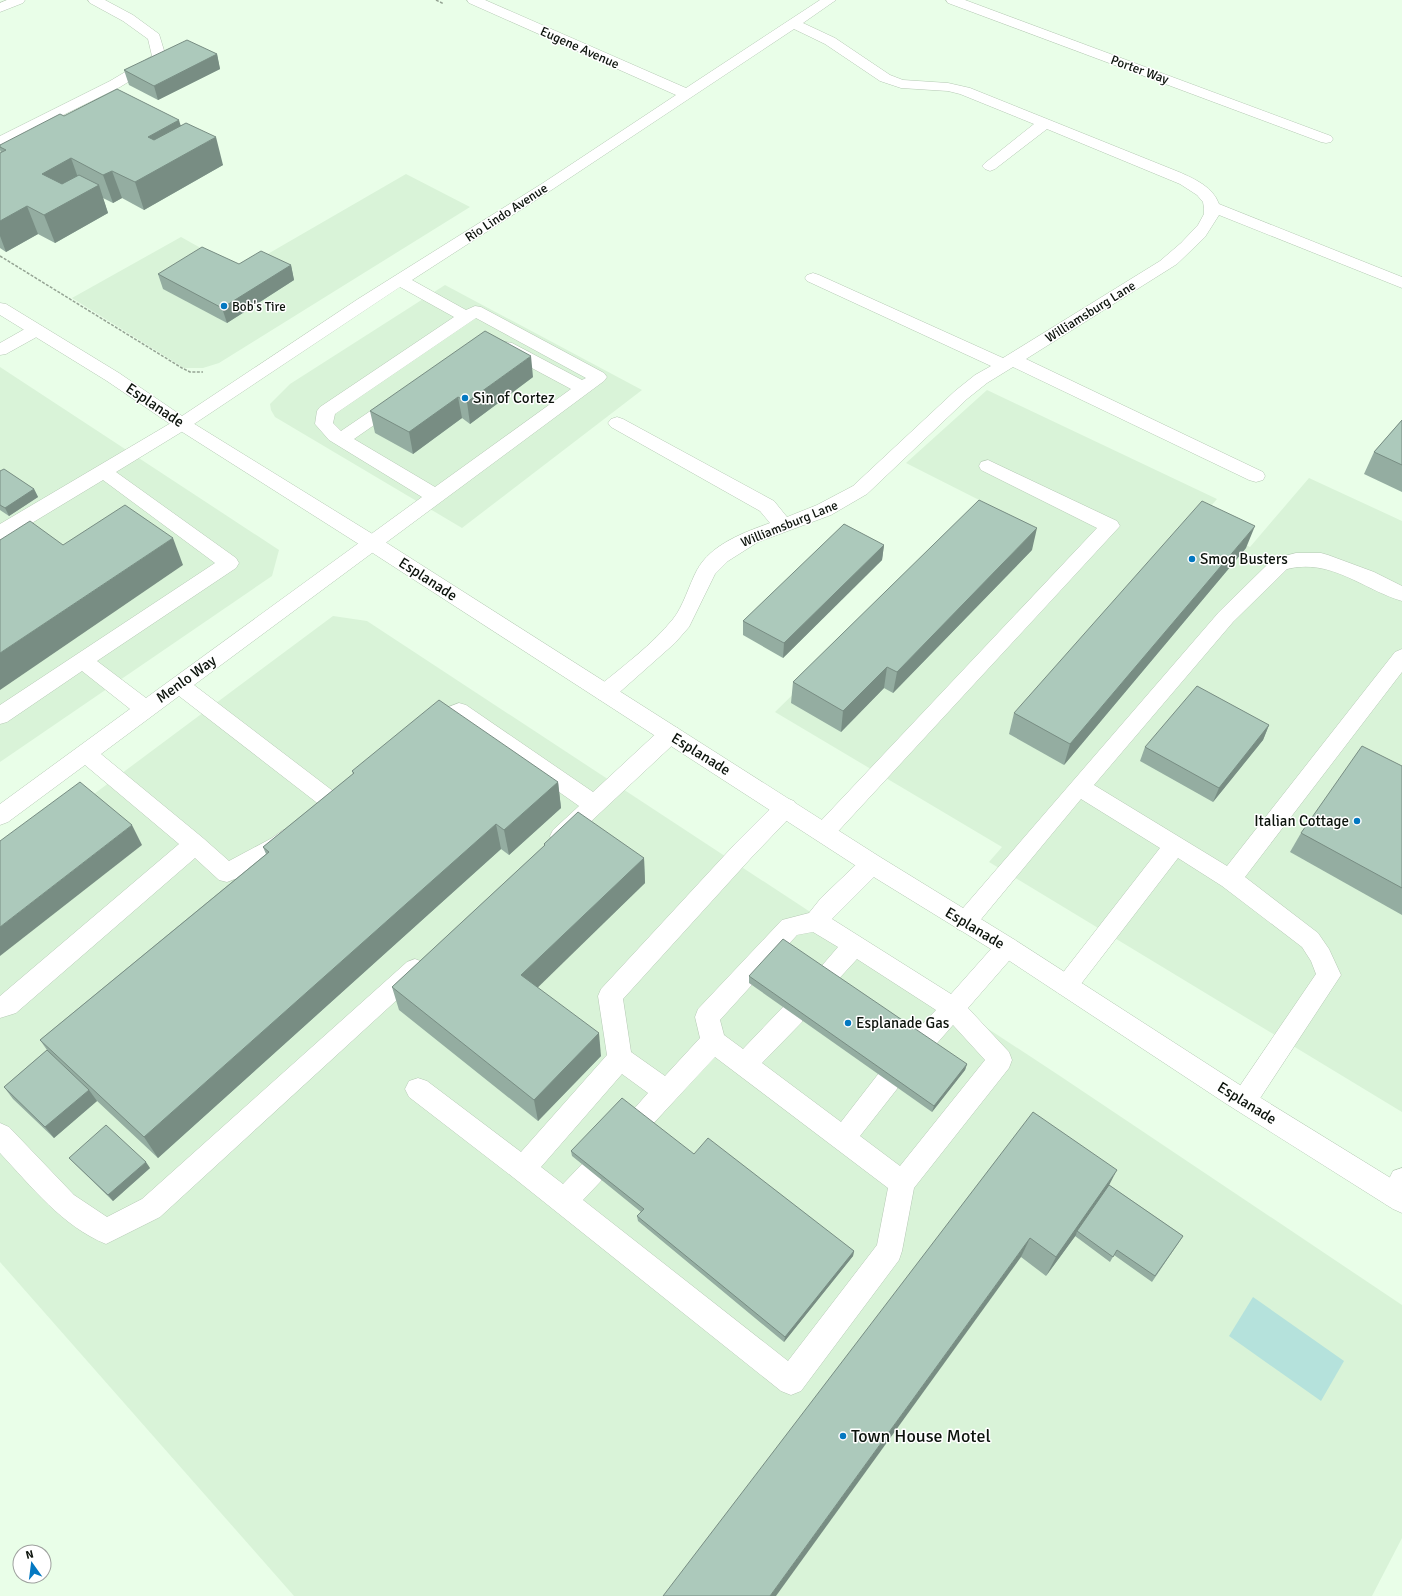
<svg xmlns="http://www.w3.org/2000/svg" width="1402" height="1596" font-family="Signika,sans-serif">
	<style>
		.built { fill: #d9f3d8 }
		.water { fill: #b5e2dc }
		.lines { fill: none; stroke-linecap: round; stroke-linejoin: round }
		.minor-casing { stroke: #b5c9b4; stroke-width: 1 }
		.major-casing { stroke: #b5c9b4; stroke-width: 1 }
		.path { stroke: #95a494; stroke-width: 1.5; stroke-dasharray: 3 1.5; stroke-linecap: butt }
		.minor { fill: #fff; fill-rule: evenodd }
		.major { fill: #fff; fill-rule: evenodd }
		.wall { fill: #94ada1 }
		.shaded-wall { fill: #788d83 }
		.building { fill: #acc9bb; stroke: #788d83 }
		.poi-dot { fill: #0378c1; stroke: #fff; stroke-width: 1.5 }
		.labels { text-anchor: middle; stroke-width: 3; stroke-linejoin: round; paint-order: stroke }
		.far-street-label { font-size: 13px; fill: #0c130c; stroke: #fff }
		.far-poi-label { font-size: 13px; fill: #0c130c; stroke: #fff; text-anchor: start }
		.poi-label { font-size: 15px; fill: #0c130c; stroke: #fff; text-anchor: start }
		.street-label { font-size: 15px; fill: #0c130c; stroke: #fff }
		.near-poi-label { font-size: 18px; fill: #0c130c; stroke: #fff; text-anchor: start }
	</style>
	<rect width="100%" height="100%" fill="#e9fee8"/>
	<!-- built -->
	<g class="built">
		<path d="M406 174 470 207 219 363 203 368H184L72 298 181 237 240 270Z"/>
		<path d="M445 285 642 390 462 528 275 417 271 410 270 404 290 384Z"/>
		<path d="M0 367 279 550 272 576 0 762Z"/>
		<path d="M987 390 1217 499 1197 522 1250 547 1309 478 1402 521V1112L989 862 1002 847 775 712 987 504 906 463Z"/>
		<path d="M333 616 367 621 1060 1076 1402 1305V1538L1372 1596H294L0 1262V864Z"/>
	</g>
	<!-- water -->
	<path class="water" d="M1253 1297 1344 1361 1321 1401 1229 1336Z"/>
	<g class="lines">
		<defs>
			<g id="minor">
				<path d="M7 0H25L23 3 0 12V3Z"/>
				<path d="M88 0H105L133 15 159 34 166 57 164 60 120 87 0 146V136L110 81 152 56 148 39 123 21 90 3Z"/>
				<path d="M467 0H485L686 88 820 0H836L803 23 835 38 890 75 903 80 948 83 970 88 1179 172C1195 179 1213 187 1219 204L1402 277V288L1219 215 1205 237 1177 264 1026 359 1263 472 1265 476 1263 480 1256 482 1249 480 1013 367 987 383 967 399 867 494 831 515 758 542 728 561 715 574 689 627 675 643 612 699 605 701 598 699 595 693 598 687C623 666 652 645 673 619 683 607 689 585 697 570 711 544 745 532 770 523L760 511 611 427 608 423 611 419 617 417 623 419 774 501 787 517 817 505 853 486 955 391 975 375 991 366 807 281 805 278 807 275 813 273 819 275 1003 358 1160 261 1181 243 1198 225 1204 214V208L1203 202 1197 195 1180 184 1047 129 995 169 990 171 985 169 982 166 985 163 1034 124 960 94 948 91 901 88 880 81 825 44 794 29 553 189 412 280 466 310 475 306 481 307 604 373 607 377 604 381 194 685 333 791C341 784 346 780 357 784L360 790C353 803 339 814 325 809L179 696 101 754 203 838 229 861 272 838 283 830 291 827 299 830 302 836C294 853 245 876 227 882L219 880 195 858 16 1013 0 1018V996L179 844 85 765 8 822 0 825V804L130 709 82 671 7 722 0 724V705L215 563 103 480 7 538 0 540V524L176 420 358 299 543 183 676 95 469 3ZM400 287 454 317 320 407 317 411 315 424 329 440 422 497 146 698 97 661 236 568 239 563 236 558 116 472 188 428ZM476 318 586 378 582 380 512 343 506 342 500 343 497 347 500 351 571 389 435 487 354 439 403 405 406 401 403 397 397 395 391 397 341 431 333 423 335 414Z"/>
				<path d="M946 0H965L1331 136 1333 139 1331 142 1326 143 1321 142 948 3Z"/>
				<path d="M36 325 42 326 44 330 42 334 6 354 0 355V343L30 326Z"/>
				<path d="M988 460 1117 521 1120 526 832 838 824 841 816 838 813 832 816 826 1097 528 981 470 979 466 981 462Z"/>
				<path d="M1296 553H1321L1328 555 1374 572 1402 586V601C1362 589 1331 558 1287 569L1233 622 1094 785 1227 866 1395 652 1402 649V672L1245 877 1318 933 1329 949 1341 975 1253 1109 1244 1113 1235 1109 1231 1101 1235 1093 1316 974 1311 961 1302 947 1222 886 1178 858 1074 993 1066 996 1058 993 1054 986 1058 979 1160 848 1081 799 973 929 965 932 957 929 953 922 957 915 1219 612 1273 559Z"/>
				<path d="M459 703 466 705 593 792 662 728 670 726 678 728 681 734 678 740 569 842 561 845 553 842 550 836 553 830 579 806 457 720 429 731 422 729 418 723 422 717Z"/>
				<path d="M786 798 794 801 797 807 794 813 751 858 623 999 631 1052 665 1076 700 1038 695 1017 698 1009 782 920 809 913 821 898 864 857 872 855 880 857 883 864 880 871 832 919 951 994 999 940 1007 937 1015 940 1019 947 1015 954 968 1008 1009 1052 1012 1060 1009 1068 914 1188 902 1251 899 1260 801 1391 791 1395 781 1391 514 1178 409 1097 405 1089 409 1081 418 1078 427 1081 521 1152 607 1055 598 996 601 989 735 844 778 801ZM813 932 838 947 819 969 815 976 819 983 827 986 835 983 857 959 936 1010 914 1033 911 1041 914 1049 923 1052 932 1049 953 1025 985 1060 900 1166 860 1136 897 1089 901 1081 897 1073 888 1070 879 1073 841 1122 762 1063 802 1022 805 1014 802 1006 793 1003 784 1006 743 1049 724 1035 720 1020 797 935ZM715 1057 888 1188 877 1245 788 1361 583 1200 601 1181 605 1172 601 1163 592 1160 583 1163 563 1184 541 1167 622 1074 648 1093 633 1110 629 1118 633 1126 642 1130 651 1126Z"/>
				<path d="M415 959 423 962 427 969 423 976 160 1217 106 1244C62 1226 32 1187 0 1153V1123L9 1127 74 1195 107 1217 142 1199 407 962Z"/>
				<path d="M1402 1168V1204L1394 1208 1385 1204 1381 1195 1393 1171Z"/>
			</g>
			<path id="major" d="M0 303 6 304 119 373 188 420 379 538 880 857 1015 940 1243 1087 1402 1185V1213L1393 1209 1225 1103 999 954 864 871 365 548 176 428 107 381 0 315Z"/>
		</defs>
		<!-- minor casing -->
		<use href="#minor" class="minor-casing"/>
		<!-- major casing -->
		<use href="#major" class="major-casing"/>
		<!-- path -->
		<g class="path">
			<path d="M436 0 444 4"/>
			<path d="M0 256 182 368 190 372H203"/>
		</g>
		<!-- minor -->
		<use href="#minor" class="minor"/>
		<!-- major -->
		<use href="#major" class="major"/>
	</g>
	<!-- wall -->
	<g class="wall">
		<path d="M217 54 220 69 158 100 129 85 124 70Z"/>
		<path d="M64 116 181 125 223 165 144 210 122 198 113 203 103 198 108 213 55 243 38 234 6 252 0 248V153H1L0 150V145Z"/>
		<path d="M239 264 291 265 294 280 227 323 163 289 158 274Z"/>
		<path d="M533 377 470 424 462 418 413 454 375 433 370 411Z"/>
		<path d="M1402 420V492L1364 474 1374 452Z"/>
		<path d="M0 471 34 489 38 497 9 516 0 510Z"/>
		<path d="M884 545 882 560 783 658 743 635V621Z"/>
		<path d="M1246 548 1064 765 1009 734 1014 713Z"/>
		<path d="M1032 550 893 693 884 688 841 732 791 703 793 682Z"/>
		<path d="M1269 725 1263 740 1213 802 1140 761 1145 747Z"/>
		<path d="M1402 766V915L1290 852 1301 833Z"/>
		<path d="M352 771 558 782 561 808 509 855 501 849 158 1158 96 1100 97 1101 54 1138 13 1099 4 1087 47 1050 40 1040 266 854 263 847 353 774Z"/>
		<path d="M544 844 644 858 645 883 537 987 601 1056 538 1121 399 1010 392 987 544 846Z"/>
		<path d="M749 976 967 1064 965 1070 932 1112 749 983Z"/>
		<path d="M1033 1112 1109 1185 1183 1236 1152 1282 1114 1255 1110 1262 1075 1236 1076 1235 1046 1276 1021 1257Z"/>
		<path d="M571 1151 694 1154 854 1251 853 1256 784 1342 638 1221 637 1216 641 1212 572 1156Z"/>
		<path d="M69 1158 150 1168 113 1201 74 1163Z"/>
	</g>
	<!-- shaded-wall -->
	<g class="shaded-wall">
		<path d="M217 54 220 69 158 100 154 86Z"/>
		<path d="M179 120 187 147 157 164 148 137Z"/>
		<path d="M216 137 223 165 144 210 135 182Z"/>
		<path d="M71 158 81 186 53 201 42 174Z"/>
		<path d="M112 171 122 198 113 203 103 175Z"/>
		<path d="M99 185 108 213 55 243 44 215Z"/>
		<path d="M27 206 38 234 6 252 0 236V221Z"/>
		<path d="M291 265 294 280 227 323 222 308Z"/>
		<path d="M531 356 533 377 470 424 467 402Z"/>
		<path d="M458 397 462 418 413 454 409 432Z"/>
		<path d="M34 489 38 497 9 516 5 508Z"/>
		<path d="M1255 526 1246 548 1064 765 1070 744Z"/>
		<path d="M1037 528 1032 550 893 693 897 672Z"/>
		<path d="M173 538 183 565 0 690V653Z"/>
		<path d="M884 545 882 560 783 658 784 643Z"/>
		<path d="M887 667 884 688 841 732 843 711Z"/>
		<path d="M1269 725 1263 740 1213 802 1219 788Z"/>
		<path d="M558 782 561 808 509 855 504 830Z"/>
		<path d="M496 824 501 849 158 1158 144 1137Z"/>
		<path d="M132 825 142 845 0 956V927Z"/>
		<path d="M644 858 645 883 526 999 521 975Z"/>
		<path d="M599 1033 601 1056 538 1121 534 1100Z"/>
		<path d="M967 1064 965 1070 932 1112 934 1106Z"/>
		<path d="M89 1090 97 1101 54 1138 45 1127Z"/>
		<path d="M146 1162 150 1168 113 1201 108 1195Z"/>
		<path d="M1117 1170 1106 1191 1077 1231 1076 1235 1046 1276 1056 1257Z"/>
		<path d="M1030 1238 1021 1257 776 1596H770Z"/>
		<path d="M854 1251 853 1256 784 1342 785 1337Z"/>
	</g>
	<!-- building -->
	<g class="building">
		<path d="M187 40 217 54 154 86 124 70Z"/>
		<path d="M117 89 179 120 148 137 154 140 186 123 216 137 135 182 112 171 103 175 71 158 42 174 62 184 79 175 99 185 44 215 27 206 0 221V153L6 150 0 147V145L60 114 64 116Z"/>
		<path d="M202 247 239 264 261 251 291 265 222 308 158 274Z"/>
		<path d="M485 331 531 356 467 402 458 397 409 432 370 411Z"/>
		<path d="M1402 420V465L1374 452Z"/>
		<path d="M4 469 34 489 5 508 0 505V471Z"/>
		<path d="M979 500 1037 528 897 672 887 667 843 711 793 682Z"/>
		<path d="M1202 501 1255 526 1070 744 1014 713Z"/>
		<path d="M125 505 173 538 0 653V540L30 521 63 545Z"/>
		<path d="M844 524 884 545 784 643 743 621Z"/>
		<path d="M1197 686 1269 725 1219 788 1145 747Z"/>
		<path d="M439 700 558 782 504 830 496 824 144 1137 40 1040 269 852 263 847 354 773 352 771Z"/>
		<path d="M1362 746 1402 766V888L1301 833Z"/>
		<path d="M80 782 132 825 0 927V841Z"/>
		<path d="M578 812 644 858 521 975 599 1033 534 1100 392 987 545 845 544 844Z"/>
		<path d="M783 939 967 1064 934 1106 749 976Z"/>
		<path d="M47 1050 89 1090 45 1127 4 1087Z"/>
		<path d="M622 1098 694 1154 708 1138 854 1251 785 1337 637 1216 644 1209 571 1151Z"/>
		<path d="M1033 1112 1117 1170 1056 1257 1030 1238 770 1596H663Z"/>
		<path d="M106 1125 146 1162 108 1195 69 1158Z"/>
		<path d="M1109 1185 1183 1236 1155 1276 1117 1250 1113 1257 1077 1231Z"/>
	</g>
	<!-- markers -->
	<g class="poi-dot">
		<circle cx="224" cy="306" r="4"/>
		<circle cx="465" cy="398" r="4"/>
		<circle cx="1192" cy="559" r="4"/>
		<circle cx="1357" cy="821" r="4"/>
		<circle cx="848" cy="1023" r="4"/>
		<circle cx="843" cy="1436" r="4"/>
	</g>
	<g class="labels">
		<!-- far-street labels -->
		<g class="far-street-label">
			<text transform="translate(580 47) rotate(24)" y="5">Eugene Avenue</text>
			<text transform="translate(1140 69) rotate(20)" y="5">Porter Way</text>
			<text transform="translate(506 212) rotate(-33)" y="5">Rio Lindo Avenue</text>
			<text transform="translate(1090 311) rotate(-32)" y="5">Williamsburg Lane</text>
			<text transform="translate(789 523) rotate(-22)" y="5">Williamsburg Lane</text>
		</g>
		<!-- far-poi labels -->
		<g class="far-poi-label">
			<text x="232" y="311">Bob's Tire</text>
		</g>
		<!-- poi labels -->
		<g class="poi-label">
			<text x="473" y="403">Sin of Cortez</text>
			<text x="1200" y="564">Smog Busters</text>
			<text x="1349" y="826" text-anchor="end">Italian Cottage</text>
			<text x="856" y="1028">Esplanade Gas</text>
		</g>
		<!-- street labels -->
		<g class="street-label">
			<text transform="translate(155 405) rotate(34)" y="5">Esplanade</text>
			<text transform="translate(428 579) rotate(33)" y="5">Esplanade</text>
			<text transform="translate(186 679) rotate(-36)" y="5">Menlo Way</text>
			<text transform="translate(701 754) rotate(32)" y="5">Esplanade</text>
			<text transform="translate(975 928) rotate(31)" y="5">Esplanade</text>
			<text transform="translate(1247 1103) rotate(32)" y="5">Esplanade</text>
		</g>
		<!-- near-poi labels -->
		<g class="near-poi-label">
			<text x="851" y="1442">Town House Motel</text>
		</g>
	</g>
	<!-- north arrow -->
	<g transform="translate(32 1564) rotate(346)"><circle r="19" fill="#ffffff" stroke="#9ea19e"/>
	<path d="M0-3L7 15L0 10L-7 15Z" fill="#0378c1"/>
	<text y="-6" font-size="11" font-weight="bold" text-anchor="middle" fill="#0c130c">N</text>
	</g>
</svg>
